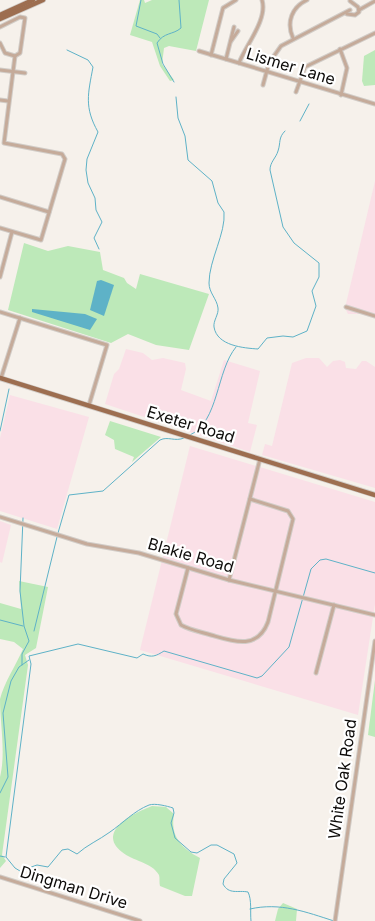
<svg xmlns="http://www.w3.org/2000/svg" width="375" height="921" font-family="Inter,sans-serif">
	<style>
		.industrial { fill: #fae0e7 }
		.green { fill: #bde9b9 }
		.water { fill: #5eb2c7 }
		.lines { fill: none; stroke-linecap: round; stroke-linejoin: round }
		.stream { stroke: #5eb2c7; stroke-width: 1 }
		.minor-casing { stroke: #d1ccc7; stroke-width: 5 }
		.major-casing { stroke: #d1ccc7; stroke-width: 6 }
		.minor { stroke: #c5ab9a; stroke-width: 3 }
		.major { stroke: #9d6e50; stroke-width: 4.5 }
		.labels { text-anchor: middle; stroke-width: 4.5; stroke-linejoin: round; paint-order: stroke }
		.street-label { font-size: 16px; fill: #0d0b09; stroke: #fff }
	</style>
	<rect width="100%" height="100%" fill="#f6f1eb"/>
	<!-- industrial -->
	<g class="industrial">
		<path d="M375 181V318L361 314H348L345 308Z"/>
		<path d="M126 349 143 353 152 360 163 358 185 363 186 369 181 390 211 401 224 360 260 371 248 423 257 425 250 452 105 404 114 374 119 369Z"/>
		<path d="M306 358H319L327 367 333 361 340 360 345 362 346 368 356 369 362 361H366L375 367V488L262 455 265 444 272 446 292 363Z"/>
		<path d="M10 395 89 417 57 529 0 511V438Z"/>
		<path d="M190 446 375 502V604L358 715 140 650Z"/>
		<path d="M0 521 11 525 2 563 0 562Z"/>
	</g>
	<!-- green -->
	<g class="green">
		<path d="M140 0H144L145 3 152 0H209L196 51 169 46 164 48 162 64 174 80 170 81 160 66 152 42 130 35Z"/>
		<path d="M375 50V85L364 86 362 81 364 56Z"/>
		<path d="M24 243 48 251 68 246 100 252 103 270 124 278 127 283 136 289 140 274 209 294 189 350 156 345 128 334 111 343 8 310Z"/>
		<path d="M110 421 161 437 132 462 134 457 115 449 114 440 105 435Z"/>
		<path d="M19 581 48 587 36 648 25 655 28 665 2 855 6 861 0 868V777C6 753 0 724 0 699 4 683 16 665 23 649L14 642 0 639V603L21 609Z"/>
		<path d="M375 680V737L368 735Z"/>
		<path d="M152 806 166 807 174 814C170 836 181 848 200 858L192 896H185L160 886C159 883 160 878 159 875 152 862 132 861 122 852 96 831 134 813 152 806Z"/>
		<path d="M283 903 297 909 296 921H275L278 909Z"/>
	</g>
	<!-- water -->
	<g class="water">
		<path d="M101 280 114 285 104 316 90 310 97 281Z"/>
		<path d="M32 309 85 314 97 319 90 330 32 312Z"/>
	</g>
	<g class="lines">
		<!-- stream -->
		<g class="stream">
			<path d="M141 0 136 26 157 34 160 38"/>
			<path d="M67 50 88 60 93 67C88 94 84 107 98 132L87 159 86 170 88 183 95 198 96 210 102 222 94 238 99 249"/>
			<path d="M174 82 163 64 157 43C164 32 173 35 181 28L179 0"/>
			<path d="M176 97 178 118 185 136 188 160 212 181 218 203 224 212C226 233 209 260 209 283 209 293 217 299 218 308 219 314 213 321 214 327 217 346 244 348 258 349L267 338 283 336 293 337 307 331 316 306 312 291 319 277V263L294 243 283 227 270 170C270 162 276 158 278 151 281 142 278 138 285 131"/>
			<path d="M300 121 309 104"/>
			<path d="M0 431 9 389"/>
			<path d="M190 435C219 422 216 371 236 347"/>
			<path d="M58 533 69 495 103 491 160 440C168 436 175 442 184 438"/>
			<path d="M0 620 23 626"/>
			<path d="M34 631 57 537"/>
			<path d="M22 665V654L29 641 24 626 20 591 23 518"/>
			<path d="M0 793 8 777 3 713 11 681 19 667 29 660"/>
			<path d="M0 856 5 857"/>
			<path d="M250 909C280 902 306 912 334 921"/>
			<path d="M251 921C250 912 252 900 248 892 238 890 229 895 223 884L224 879 237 863 234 854 217 845H211L197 853 191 852 175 838 171 823 174 813 173 808C167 806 155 803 149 805 134 811 123 823 110 832 99 840 87 845 77 854L68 849 62 850 48 867 37 865 20 871 15 868 6 857 31 664 29 656 78 644 137 658 143 654C152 658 156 656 164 651L257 678 262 676 289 647 311 569 320 560 326 559 375 573"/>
		</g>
		<defs>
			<g id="minor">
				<path d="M359 10 375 1"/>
				<path d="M347 14 355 15 359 12 358 7 350 1"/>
				<path d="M0 27 20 17 25 18 20 53 15 56 4 143 62 154 65 159 41 240 0 228"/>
				<path d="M293 38C286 22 292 7 307 0"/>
				<path d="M231 41 238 31"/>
				<path d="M0 43 5 53 15 56"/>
				<path d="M340 49 347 68 341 95"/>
				<path d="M199 51 375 104"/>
				<path d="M211 55 223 8 236 0"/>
				<path d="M226 59 234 27"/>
				<path d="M239 63C246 45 268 19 262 0"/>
				<path d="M0 70 25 73"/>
				<path d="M263 85 269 63 281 46 350 10"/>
				<path d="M296 92 305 67 375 33"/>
				<path d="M0 100 8 101"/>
				<path d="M0 197 49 212"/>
				<path d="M0 277 12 232"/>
				<path d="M346 307 375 316"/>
				<path d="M0 312 107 345 89 405"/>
				<path d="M1 378 20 318"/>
				<path d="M0 517 87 544 139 553 229 580 375 615"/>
				<path d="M188 568 176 614 181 625C190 630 201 632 211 635 232 641 257 651 268 622L293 519 288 511 250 499"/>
				<path d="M229 580 260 459"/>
				<path d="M316 673 334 605"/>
				<path d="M0 877 140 921"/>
				<path d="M335 921 375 641"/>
			</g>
			<g id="major">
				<path d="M0 15 33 0"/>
				<path d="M0 19 43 0"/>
				<path d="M0 378 375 495"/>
			</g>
		</defs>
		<!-- minor casing -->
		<use href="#minor" class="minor-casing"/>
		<!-- major casing -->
		<use href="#major" class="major-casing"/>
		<!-- minor -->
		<use href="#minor" class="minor"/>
		<!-- major -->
		<use href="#major" class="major"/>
	</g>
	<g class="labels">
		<!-- street labels -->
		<g class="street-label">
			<text transform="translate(291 66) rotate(17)" y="6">Lismer Lane</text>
			<text transform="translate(191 424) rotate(17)" y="6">Exeter Road</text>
			<text transform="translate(191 555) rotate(16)" y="6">Blakie Road</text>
			<text transform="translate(342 779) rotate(-82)" y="6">White Oak Road</text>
			<text transform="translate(74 887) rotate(17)" y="6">Dingman Drive</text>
		</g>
	</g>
</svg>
